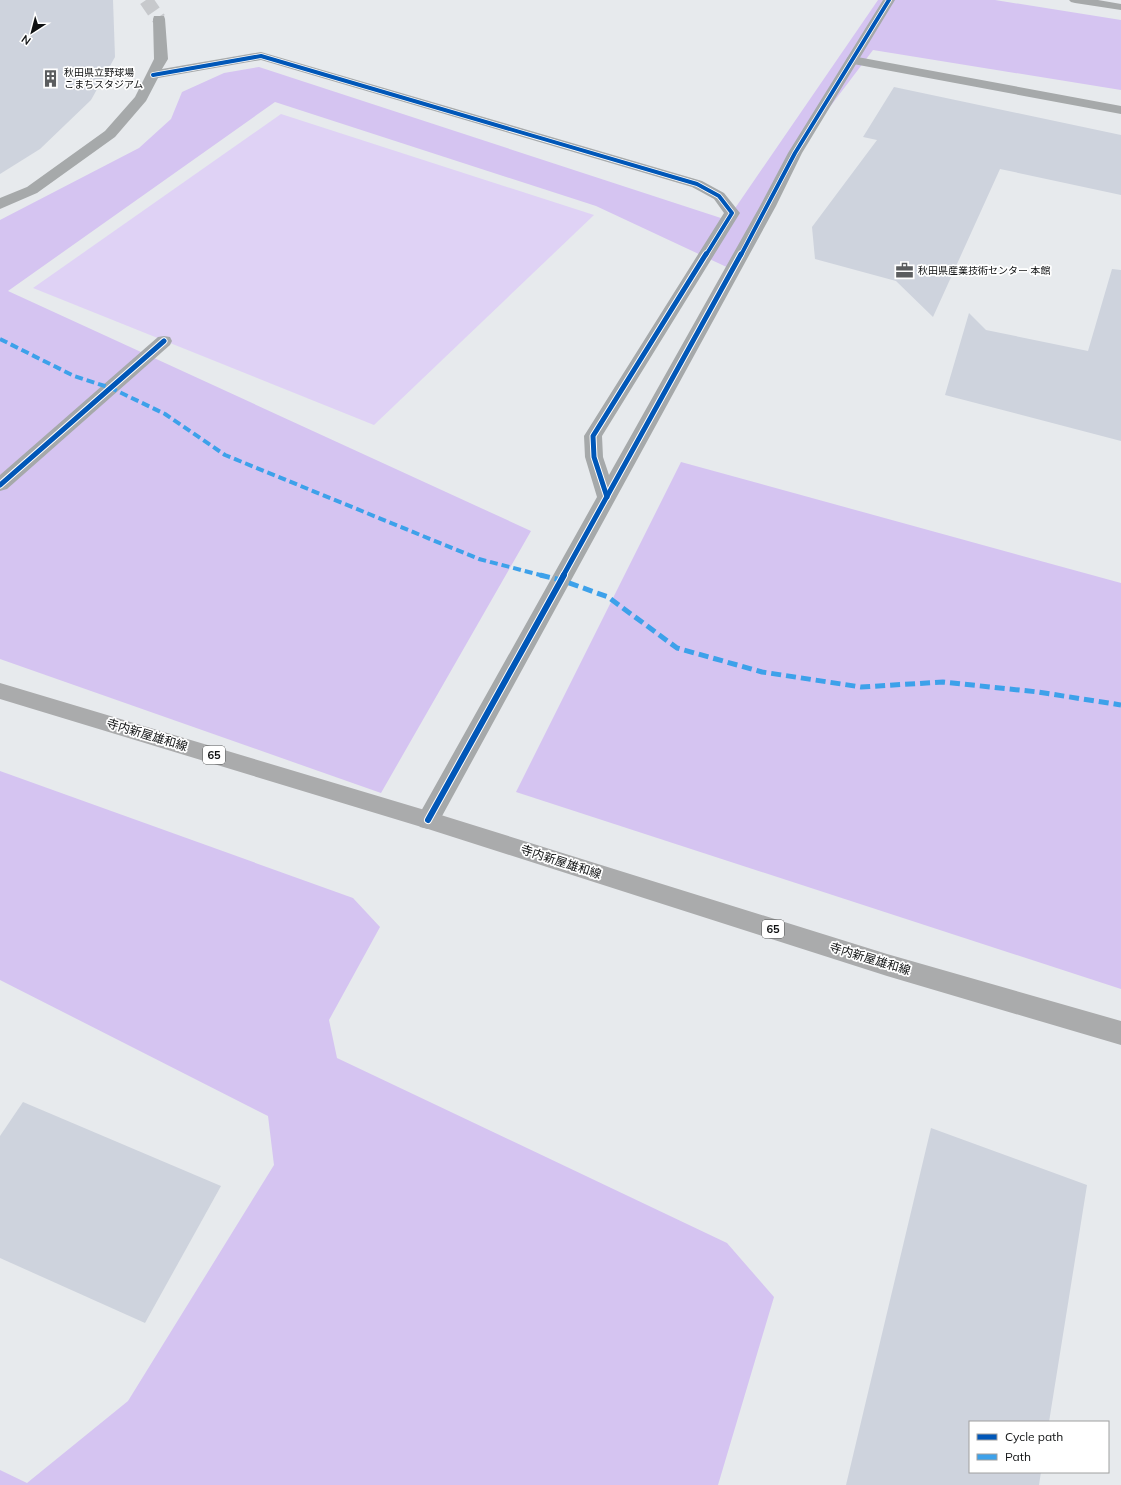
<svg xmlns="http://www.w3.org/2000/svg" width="1121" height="1485" font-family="Mulish,'Noto Sans JP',sans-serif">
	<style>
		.green { fill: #dfd2f5 }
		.forest { fill: #d5c4f1 }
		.building { fill: #ced3dd }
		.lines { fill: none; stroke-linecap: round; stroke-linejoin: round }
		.minor-tunnel { stroke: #c7c9cc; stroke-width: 14; stroke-dasharray: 14 7; stroke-linecap: butt }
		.service { fill: #a6a9aa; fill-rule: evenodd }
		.minor { fill: #a6a9aa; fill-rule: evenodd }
		.primary { fill: #aaabac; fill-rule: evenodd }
		.quiet-far1 { stroke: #3da1ea; stroke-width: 4; stroke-dasharray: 8 4; stroke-linecap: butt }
		.quiet { stroke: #3da1ea; stroke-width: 5; stroke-dasharray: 10 5; stroke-linecap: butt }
		.cycleway-far2-casing { stroke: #fff; stroke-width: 5.5 }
		.cycleway-far1-casing { stroke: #fff; stroke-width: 7 }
		.cycleway-casing { stroke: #fff; stroke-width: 8 }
		.cycleway-far2 { stroke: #0057b8; stroke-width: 4 }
		.cycleway-far1 { stroke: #0057b8; stroke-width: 5 }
		.cycleway { stroke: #0057b8; stroke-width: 6 }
		.labels { text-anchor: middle; stroke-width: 3.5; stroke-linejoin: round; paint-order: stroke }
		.far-poi-label { font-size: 10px; fill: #0f1112; stroke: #fff; text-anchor: start }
		.shield { fill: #fff; stroke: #575859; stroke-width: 1 }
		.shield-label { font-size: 11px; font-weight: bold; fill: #0f1112 }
		.street-label { font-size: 12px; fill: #0f1112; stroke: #fff }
	</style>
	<rect width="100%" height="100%" fill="#e7eaed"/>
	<!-- green -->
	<path class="green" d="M281 114 594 215 374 425 33 288Z"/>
	<!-- forest -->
	<g class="forest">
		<path d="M878 0H995L1121 20V90L873 50 795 153 733 270 596 206 275 102 8 291 531 531 381 793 0 659V220L139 148 171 119 182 92 224 73 259 67 727 220Z"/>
		<path d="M681 462 1121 583V989L516 792Z"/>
		<path d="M0 771 353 898 380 927 329 1020 337 1058 727 1243 774 1297 718 1485H0V1470L27 1483 128 1401 274 1165 268 1116 0 980Z"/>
	</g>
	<!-- building -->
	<g class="building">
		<path d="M0 0H113L115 57 91 100 40 149 0 174Z"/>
		<path d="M894 87 1121 135V195L1000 169 933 317 896 281 815 259 812 227 877 140 863 137Z"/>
		<path d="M1112 269 1121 270V441L945 395 969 313 986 330 1088 351Z"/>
		<path d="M23 1102 221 1186 145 1323 0 1258V1136Z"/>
		<path d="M931 1128 1087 1185 1049 1422H970V1472H1041L1039 1485H846Z"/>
	</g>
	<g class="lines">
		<!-- minor-tunnel -->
		<path class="minor-tunnel" d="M146 0 159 19"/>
		<!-- service -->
		<g class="service">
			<path d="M1069 0H1098L1121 4V10L1075 3 1071 2Z"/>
			<path d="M852 56 1121 106V114L848 63 846 60 848 57Z"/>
		</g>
		<!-- minor -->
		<g class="minor">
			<path d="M883 0H895L802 153 776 206 436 827 428 829 420 827 417 820 420 813 597 497 585 457 584 436 724 213 714 199 692 187 261 60 158 78 146 101 115 137 37 193 0 209V198L27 187 105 131 135 97 154 59 153 19 154 16H164L165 19 168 59 162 69 261 52 702 181 724 193 740 213 602 436 603 457 609 475 760 206 788 153Z"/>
			<path d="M164 336 170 337 172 341 170 345 7 489 0 491V475L158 337Z"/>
		</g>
		<!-- primary -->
		<path class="primary" d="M0 683 428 811 887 954 1121 1021V1045L887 976 428 829 0 699Z"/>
		<!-- quiet-far1 -->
		<path class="quiet-far1" d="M0 339 74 376 111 388 165 414 225 455 479 559 544 576"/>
		<!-- quiet -->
		<path class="quiet" d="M540 575 561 580 608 597 677 648 762 672 861 687 943 682 1038 692 1121 705"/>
		<defs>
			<g id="cycleway-far2">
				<path d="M153 75 261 56 697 184 719 196 732 213 706 255"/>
				<path d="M741 255 795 153 889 0"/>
			</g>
			<g id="cycleway-far1">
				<path d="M0 485 164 341"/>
				<path d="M607 497 594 457 593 436 706 254"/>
				<path d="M563 576 741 254"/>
			</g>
			<path id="cycleway" d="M428 820 564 575"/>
		</defs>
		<!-- cycleway-far2 casing -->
		<use href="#cycleway-far2" class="cycleway-far2-casing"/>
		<!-- cycleway-far1 casing -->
		<use href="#cycleway-far1" class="cycleway-far1-casing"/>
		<!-- cycleway casing -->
		<use href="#cycleway" class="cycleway-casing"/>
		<!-- cycleway-far2 -->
		<use href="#cycleway-far2" class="cycleway-far2"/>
		<!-- cycleway-far1 -->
		<use href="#cycleway-far1" class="cycleway-far1"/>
		<!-- cycleway -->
		<use href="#cycleway" class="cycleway"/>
	</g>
	<!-- icons -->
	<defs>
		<symbol id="building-bare" viewBox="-9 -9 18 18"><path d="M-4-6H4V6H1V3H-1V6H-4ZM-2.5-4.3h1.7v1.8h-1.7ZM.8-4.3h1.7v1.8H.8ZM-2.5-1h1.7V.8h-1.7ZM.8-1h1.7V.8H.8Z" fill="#5b5d5f" stroke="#fff" stroke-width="2.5" paint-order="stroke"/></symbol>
		<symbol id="office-bare" viewBox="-9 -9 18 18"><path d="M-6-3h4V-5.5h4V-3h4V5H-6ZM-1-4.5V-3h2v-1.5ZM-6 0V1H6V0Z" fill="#5b5d5f" stroke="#fff" stroke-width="2.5" paint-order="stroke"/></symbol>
	</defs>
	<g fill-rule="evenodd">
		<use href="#building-bare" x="38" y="66" width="25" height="25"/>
		<use href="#office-bare" x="892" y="258" width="25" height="25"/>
	</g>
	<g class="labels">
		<!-- far-poi labels -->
		<g class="far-poi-label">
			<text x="64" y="76">秋田県立野球場<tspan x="64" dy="12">こまちスタジアム</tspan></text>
			<text x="918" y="274">秋田県産業技術センター 本館</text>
		</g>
		<!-- shield labels -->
		<g class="shield">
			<rect x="203" y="746" width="22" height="18" rx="3"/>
			<rect x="762" y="920" width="22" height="18" rx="3"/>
		</g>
		<g class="shield-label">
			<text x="214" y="759">65</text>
			<text x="773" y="933">65</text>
		</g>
		<!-- street labels -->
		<g class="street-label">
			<text transform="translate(147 735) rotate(17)" y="4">寺内新屋雄和線</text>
			<text transform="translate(561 862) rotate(18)" y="4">寺内新屋雄和線</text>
			<text transform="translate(870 959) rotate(17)" y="4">寺内新屋雄和線</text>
		</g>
	</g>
	<!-- legend -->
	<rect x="969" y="1421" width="140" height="52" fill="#ffffff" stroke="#9fa0a0"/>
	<rect x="977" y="1434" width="20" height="6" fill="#0057b8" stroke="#9fa0a0"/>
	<text x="1005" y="1441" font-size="12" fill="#0f1112">Cycle path</text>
	<rect x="977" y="1454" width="20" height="6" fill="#3da1ea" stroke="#9fa0a0"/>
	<text x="1005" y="1461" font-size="12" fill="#0f1112">Path</text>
	<!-- north arrow -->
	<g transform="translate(32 32) rotate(216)" stroke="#ffffff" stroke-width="3" paint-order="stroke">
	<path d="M0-3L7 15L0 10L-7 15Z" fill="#0f1112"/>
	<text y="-6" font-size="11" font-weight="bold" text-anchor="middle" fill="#0f1112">N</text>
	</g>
</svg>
